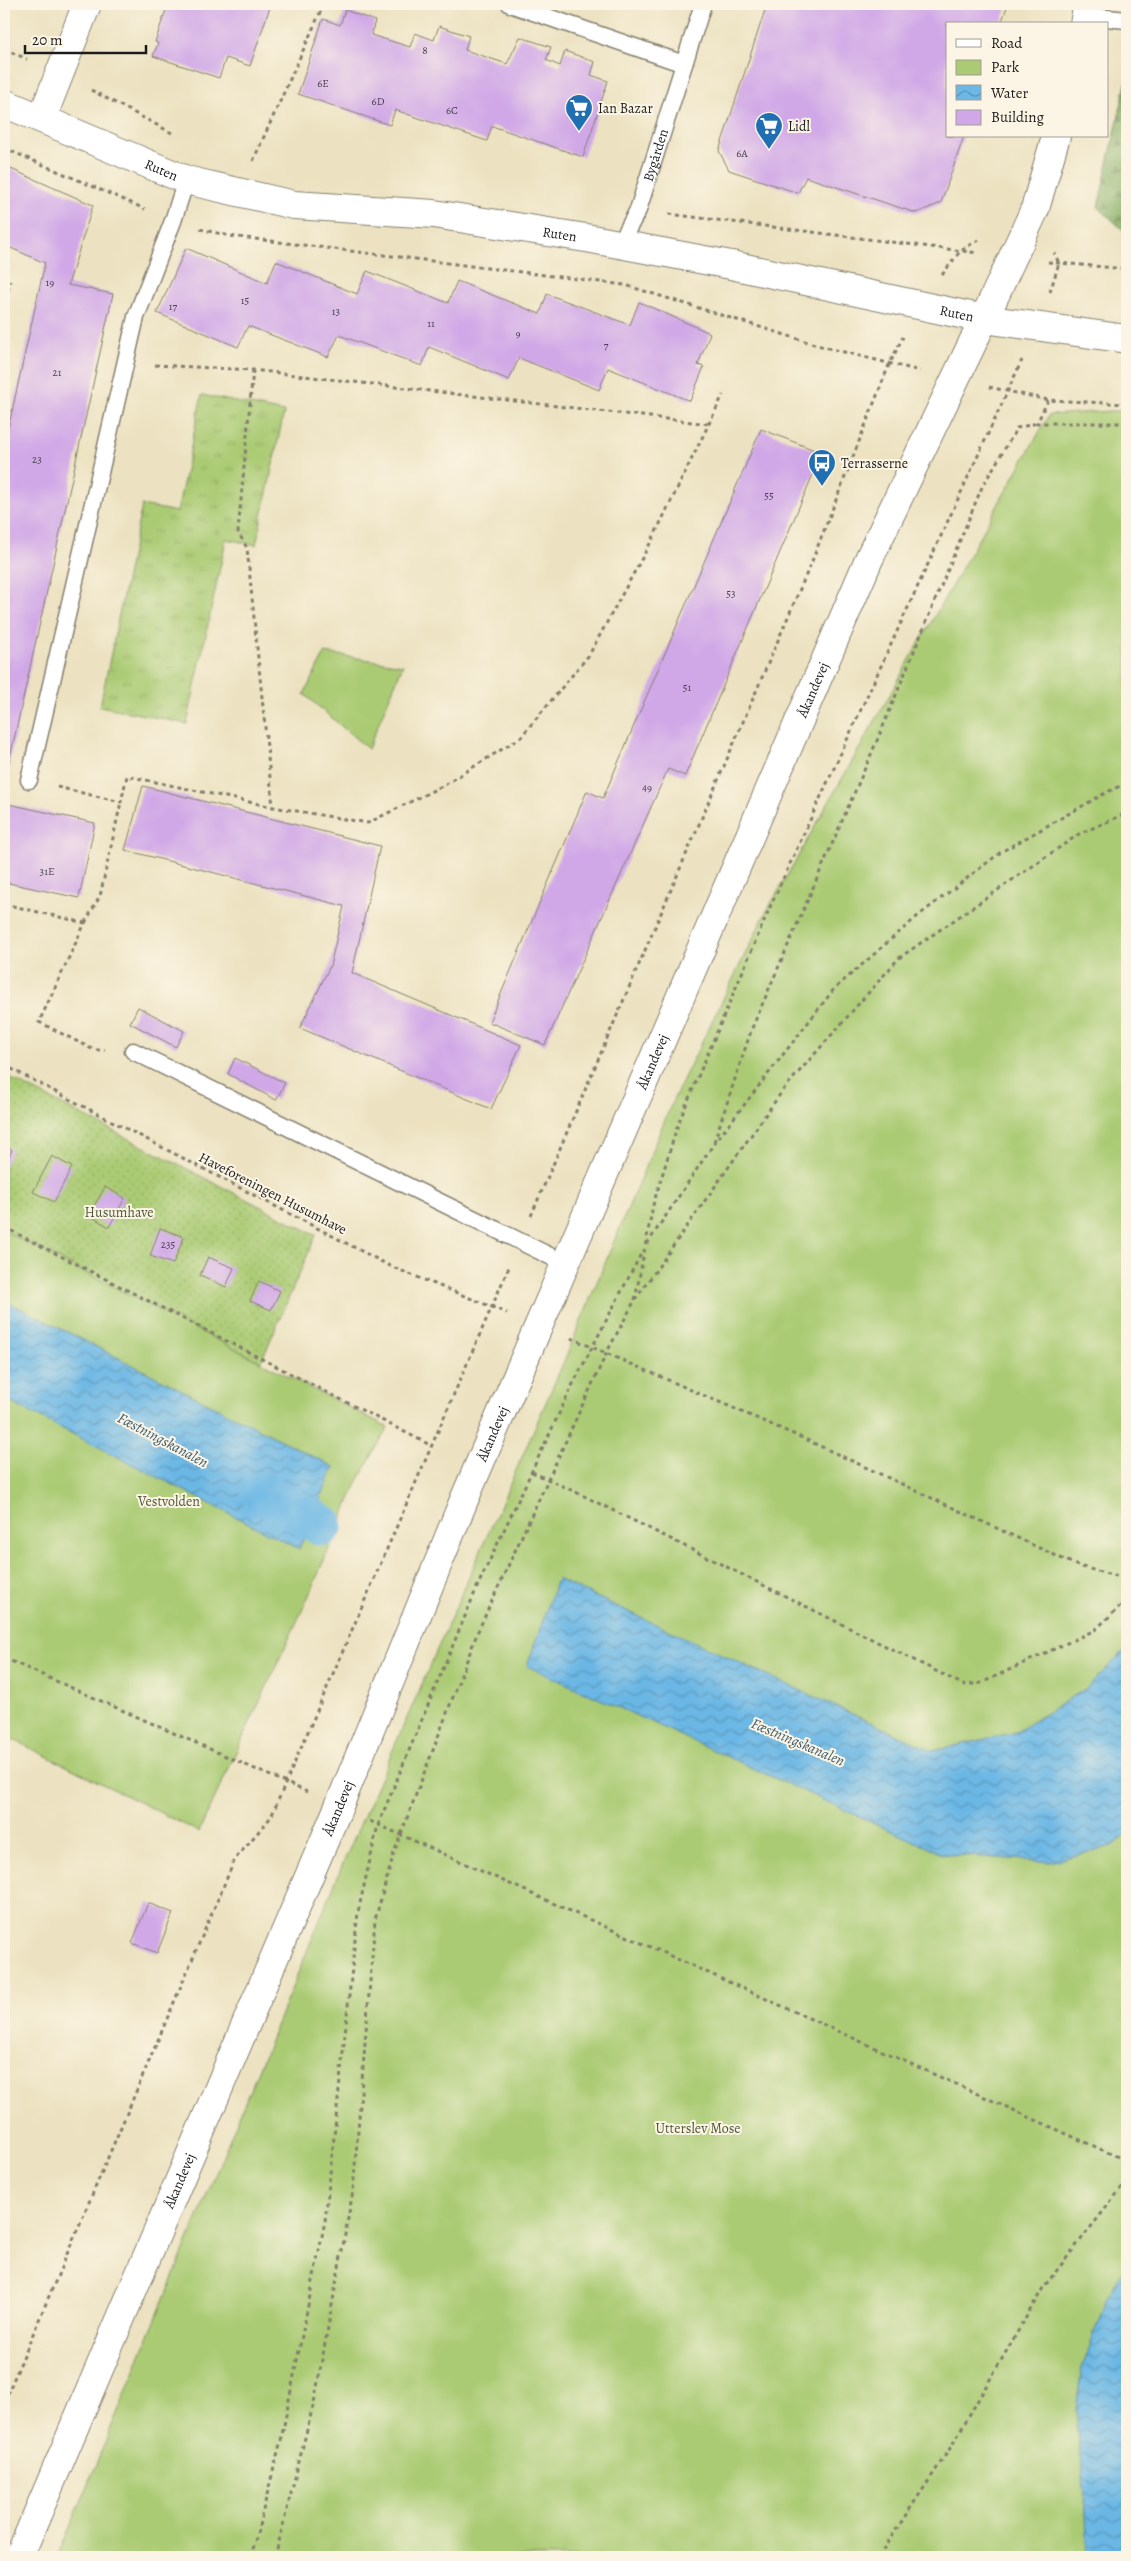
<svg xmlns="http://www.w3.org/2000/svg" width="1131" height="2561" font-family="Alegreya,serif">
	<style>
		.grass { fill: url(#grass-tufts); stroke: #637448 }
		.forest { fill: url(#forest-firs); stroke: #526640 }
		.park { fill: #aacb73; stroke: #637448 }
		.garden { fill: url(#garden-dots); stroke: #637448 }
		.water { fill: url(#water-waves); stroke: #446a80 }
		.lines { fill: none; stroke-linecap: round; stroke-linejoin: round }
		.canal { stroke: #6bb7e5; stroke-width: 42 }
		.building { fill: #d0a8e7 }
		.service-casing { stroke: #847f6e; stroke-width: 19 }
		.minor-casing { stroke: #847f6e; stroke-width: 30 }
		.tertiary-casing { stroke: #847f6e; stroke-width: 30 }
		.path { stroke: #847f6e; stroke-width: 3; stroke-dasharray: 4 4; stroke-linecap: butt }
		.service { stroke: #fff; stroke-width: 16 }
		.minor { stroke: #fff; stroke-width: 28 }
		.tertiary { stroke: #fff; stroke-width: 28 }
		.labels { text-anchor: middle; stroke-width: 4; stroke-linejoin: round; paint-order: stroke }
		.number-label { font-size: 11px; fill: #493f4f }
		.poi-label { font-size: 14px; fill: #1c1c1c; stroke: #fcf5e5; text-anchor: start }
		.street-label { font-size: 14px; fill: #1c1c1c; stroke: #fcf5e5 }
		.park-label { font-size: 14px; fill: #4e593a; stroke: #fcf5e5 }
		.water-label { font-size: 15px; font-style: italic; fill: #3c5a6c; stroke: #fcf5e5 }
	</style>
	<defs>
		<pattern id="grass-tufts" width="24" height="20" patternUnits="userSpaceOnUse" patternTransform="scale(1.25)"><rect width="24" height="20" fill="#aacb73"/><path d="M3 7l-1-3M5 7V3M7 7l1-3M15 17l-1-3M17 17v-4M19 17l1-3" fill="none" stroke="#92ae63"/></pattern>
		<pattern id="forest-firs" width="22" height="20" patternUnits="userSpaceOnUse" patternTransform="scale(1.25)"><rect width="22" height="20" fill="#87af65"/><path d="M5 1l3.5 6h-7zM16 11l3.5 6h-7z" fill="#6e8e52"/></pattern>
		<pattern id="garden-dots" width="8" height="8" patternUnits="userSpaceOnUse" patternTransform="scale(1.25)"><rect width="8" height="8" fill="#aacb73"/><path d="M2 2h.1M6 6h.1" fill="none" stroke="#92ae63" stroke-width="1.8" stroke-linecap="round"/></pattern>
		<pattern id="water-waves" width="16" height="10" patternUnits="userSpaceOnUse" patternTransform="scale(1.25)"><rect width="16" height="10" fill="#6bb7e5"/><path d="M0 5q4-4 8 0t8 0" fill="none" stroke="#5794b9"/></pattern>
	</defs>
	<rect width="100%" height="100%" fill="#fcf5e5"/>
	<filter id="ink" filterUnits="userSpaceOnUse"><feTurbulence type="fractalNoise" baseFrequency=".02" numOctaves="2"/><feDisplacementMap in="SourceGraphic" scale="10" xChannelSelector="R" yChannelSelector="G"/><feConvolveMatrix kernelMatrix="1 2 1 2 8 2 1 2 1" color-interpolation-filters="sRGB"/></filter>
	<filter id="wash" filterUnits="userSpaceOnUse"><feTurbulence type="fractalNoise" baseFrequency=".0096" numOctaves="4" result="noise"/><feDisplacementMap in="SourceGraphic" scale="20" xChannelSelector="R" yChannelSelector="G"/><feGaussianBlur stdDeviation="1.12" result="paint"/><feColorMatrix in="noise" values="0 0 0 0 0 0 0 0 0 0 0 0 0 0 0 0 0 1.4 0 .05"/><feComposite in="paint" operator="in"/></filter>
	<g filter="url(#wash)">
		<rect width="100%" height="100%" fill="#ece2c1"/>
		<!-- grass -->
		<path class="grass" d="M202 395 284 412 256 545 226 539 187 724 100 706 142 505 177 512Z"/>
		<!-- forest -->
		<path class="forest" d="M1127 79V230H1123L1098 207Z"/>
		<!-- park -->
		<g class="park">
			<path d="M1127 410V2557H58L344 1861 565 1359 674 1098 764 916 1049 415Z"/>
			<path d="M325 653 403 665 368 749 304 694Z"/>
			<path d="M4 1231 388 1427 358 1481 306 1602 199 1832 4 1735Z"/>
		</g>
		<!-- garden -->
		<path class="garden" d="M4 1075 316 1235 261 1362 4 1231Z"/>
		<!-- water -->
		<g class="water">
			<path d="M4 1300 334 1467 299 1549 4 1399Z"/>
			<path d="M557 1579 933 1751 1016 1732 1088 1687 1127 1648V1834L1112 1846 1050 1862 942 1854 527 1666Z"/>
			<path d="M1127 2265V2557H1088L1085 2495 1076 2410 1082 2369 1107 2296Z"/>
		</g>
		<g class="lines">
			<!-- canal -->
			<path class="canal" d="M261 1492 322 1525"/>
		</g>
		<g id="blocks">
			<!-- building -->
			<g class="building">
				<path d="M168 4H271L250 66 226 58 219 78 153 56 158 43 155 42Z"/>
				<path d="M767 4H1008L1001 24H947V136H964L941 203 916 213 806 177 798 193 729 170 719 151Z"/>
				<path d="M345 10 375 21 371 35 410 47 415 33 434 40 439 26 469 36 465 50 507 64 520 37 551 47 546 60 560 66 565 51 595 62 591 75 608 81 583 157 492 126 487 141 395 110 390 125 298 94 323 19 340 25Z"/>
				<path d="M4 166 93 205 68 285 113 294 5 780 4 447 45 263 4 245Z"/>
				<path d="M186 248 267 283 276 261 357 294 367 271 448 303 457 281 540 314 547 294 630 325 639 302 710 333 698 365 704 367 690 401 608 368 599 390 519 358 509 380 429 347 422 366 339 335 328 357 248 326 238 347 157 313Z"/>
				<path d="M761 429 822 453 685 776 668 769 545 1045 489 1022 587 791 603 798Z"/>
				<path d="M143 786 380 846 352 973 521 1045 491 1109 300 1028 330 966 344 906 125 850Z"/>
				<path d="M4 803 95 823 79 898 4 882Z"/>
				<path d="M138 1007 184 1031 176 1047 130 1023Z"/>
				<path d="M235 1058 285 1083 276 1100 228 1074Z"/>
				<path d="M4 1145 12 1150 4 1167Z"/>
				<path d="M52 1156 72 1167 54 1202 33 1192Z"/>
				<path d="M105 1187 125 1198 109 1227 89 1215Z"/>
				<path d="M160 1228 184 1237 173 1264 150 1256Z"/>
				<path d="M208 1257 234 1268 226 1287 200 1275Z"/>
				<path d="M259 1281 280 1291 271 1310 250 1301Z"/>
				<path d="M148 1903 173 1913 157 1953 132 1943Z"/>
			</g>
		</g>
	</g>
	<g filter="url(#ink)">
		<use href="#blocks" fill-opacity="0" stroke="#847f6e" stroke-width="1"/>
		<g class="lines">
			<defs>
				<g id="service">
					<path d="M510 4 684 64"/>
					<path d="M1086 16 1127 20"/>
					<path id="s1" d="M620 244 638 210 703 4"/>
					<path d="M29 780 136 317 173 221 186 180"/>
					<path d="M133 1051 566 1264"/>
				</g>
				<g id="minor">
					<path d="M1084 24 1088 4"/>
					<path id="s2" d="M4 103 186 180 294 205 434 214 592 239 731 265 984 319 1035 209 1056 136"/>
					<path d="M42 118 87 4"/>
				</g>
				<g id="tertiary">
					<path id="s3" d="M19 2557 339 1806 464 1500 539 1325 869 559 984 319 1127 339"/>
				</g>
			</defs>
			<!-- service casing -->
			<use href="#service" class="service-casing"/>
			<!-- minor casing -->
			<use href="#minor" class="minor-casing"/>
			<!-- tertiary casing -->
			<use href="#tertiary" class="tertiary-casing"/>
			<!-- path -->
			<g class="path">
				<path d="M471 4 477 6 482 4"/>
				<path d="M4 49 27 59"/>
				<path d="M91 90 172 133"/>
				<path d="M4 148 145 209"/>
				<path d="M253 161 324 4H327"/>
				<path d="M669 214 978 253"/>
				<path d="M200 229 230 236 625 285 824 347 920 371"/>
				<path d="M1048 262 1127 269"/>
				<path d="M942 275 961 250 982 238"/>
				<path d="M1050 292 1059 263 1054 253"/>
				<path d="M4 314 10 281"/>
				<path d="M155 365 253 370 709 424"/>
				<path d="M253 370 238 532 247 548 273 807"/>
				<path d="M989 387 1048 400 1127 404"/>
				<path d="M1048 400 1037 423H1127"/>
				<path d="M57 787 121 802 127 776 273 807 368 823 446 784 520 738 589 655 653 538 723 395"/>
				<path d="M4 904 85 923 39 1022 94 1050H105"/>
				<path d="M85 923 100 896 121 802"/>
				<path d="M4 1065 392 1267 507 1313"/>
				<path d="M714 1142 752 1028 879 736 982 487 1017 428 1037 423"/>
				<path d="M531 1216 812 561 889 365 903 337"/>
				<path d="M4 1227 432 1446"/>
				<path d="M647 1244 713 1145 834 989 918 916 1001 852 1107 792 1127 783"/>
				<path d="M635 1300 653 1205 678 1124 770 907 1022 360"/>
				<path d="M571 1338 807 1440 1078 1566 1127 1579"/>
				<path d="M532 1472 584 1496 964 1685 981 1683 1095 1630 1127 1600"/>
				<path d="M4 1658 307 1792"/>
				<path d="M370 1821 1127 2161"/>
				<path d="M4 2402 235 1859 271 1817 509 1267"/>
				<path d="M251 2557 281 2440 325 2221 358 1912 378 1825 478 1585 573 1384 642 1252"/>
				<path d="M275 2557 315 2398 353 2191 375 1920 395 1850 478 1631 607 1352 635 1300 783 1090 899 958 1079 834 1127 813"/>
				<path d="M878 2557 949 2450 1043 2288 1127 2181"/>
			</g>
			<!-- service -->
			<use href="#service" class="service"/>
			<!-- minor -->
			<use href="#minor" class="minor"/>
			<!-- tertiary -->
			<use href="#tertiary" class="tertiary"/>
		</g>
	</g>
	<!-- icons -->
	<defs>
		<symbol id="supermarket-pin" viewBox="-11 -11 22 30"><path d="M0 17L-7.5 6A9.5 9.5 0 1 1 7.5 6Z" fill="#1f6fb2" stroke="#fcf5e5"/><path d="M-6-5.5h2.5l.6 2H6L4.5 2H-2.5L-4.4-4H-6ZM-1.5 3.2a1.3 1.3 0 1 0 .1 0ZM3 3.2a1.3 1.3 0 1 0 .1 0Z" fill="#fff"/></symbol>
		<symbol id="bus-pin" viewBox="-11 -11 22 30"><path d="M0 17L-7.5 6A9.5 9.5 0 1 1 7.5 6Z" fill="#1f6fb2" stroke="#fcf5e5"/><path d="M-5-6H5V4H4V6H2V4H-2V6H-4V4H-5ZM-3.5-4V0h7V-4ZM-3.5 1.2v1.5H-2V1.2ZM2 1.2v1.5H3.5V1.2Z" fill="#fff"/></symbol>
	</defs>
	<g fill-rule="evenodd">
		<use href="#supermarket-pin" x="563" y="92" width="32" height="43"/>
		<use href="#supermarket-pin" x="753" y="110" width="32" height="43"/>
		<use href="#bus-pin" x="806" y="447" width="32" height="43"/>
	</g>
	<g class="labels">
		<!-- number labels -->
		<g class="number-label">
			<text x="425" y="54">8</text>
			<text x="323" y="87">6E</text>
			<text x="378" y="105">6D</text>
			<text x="452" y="114">6C</text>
			<text x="742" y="157">6A</text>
			<text x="50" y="286">19</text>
			<text x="245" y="304">15</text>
			<text x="173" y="310">17</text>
			<text x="336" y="315">13</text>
			<text x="431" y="327">11</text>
			<text x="518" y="337">9</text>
			<text x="606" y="349">7</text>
			<text x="57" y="376">21</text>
			<text x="37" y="463">23</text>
			<text x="769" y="499">55</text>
			<text x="731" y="597">53</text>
			<text x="687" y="691">51</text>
			<text x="647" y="791">49</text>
			<text x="47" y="875">31E</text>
			<text x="168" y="1248">235</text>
		</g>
		<!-- poi labels -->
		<g class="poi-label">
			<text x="598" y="113">Ian Bazar</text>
			<text x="788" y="131">Lidl</text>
			<text x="841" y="468">Terrasserne</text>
		</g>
		<!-- street labels -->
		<g class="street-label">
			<text dy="5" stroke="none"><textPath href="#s1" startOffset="96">Bygården</textPath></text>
			<text dy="5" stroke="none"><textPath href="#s2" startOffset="171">Ruten</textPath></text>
			<text dy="5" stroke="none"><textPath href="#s2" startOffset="576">Ruten</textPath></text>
			<text dy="5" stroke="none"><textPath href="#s2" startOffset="981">Ruten</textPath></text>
			<text dy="5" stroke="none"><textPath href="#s3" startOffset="2029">Åkandevej</textPath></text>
			<text dy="5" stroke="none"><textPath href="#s3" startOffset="1624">Åkandevej</textPath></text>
			<text transform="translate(273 1193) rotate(27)" y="5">Haveforeningen Husumhave</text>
			<text dy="5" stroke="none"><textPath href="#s3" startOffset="1219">Åkandevej</textPath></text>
			<text dy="5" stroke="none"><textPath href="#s3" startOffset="814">Åkandevej</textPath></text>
			<text dy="5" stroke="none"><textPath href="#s3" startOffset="409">Åkandevej</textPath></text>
		</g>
		<!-- park labels -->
		<g class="park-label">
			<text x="119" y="1217">Husumhave</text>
			<text x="169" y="1506">Vestvolden</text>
			<text x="698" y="2133">Utterslev Mose</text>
		</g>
		<!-- water labels -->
		<g class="water-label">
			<text transform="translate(163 1440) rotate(28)" y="5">Fæstningskanalen</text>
			<text transform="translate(798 1742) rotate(23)" y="5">Fæstningskanalen</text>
		</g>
	</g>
	<!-- margin -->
	<rect width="1131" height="2561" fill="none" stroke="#fcf5e5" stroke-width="20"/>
	<!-- legend -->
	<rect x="946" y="22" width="162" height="115" fill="#fcf5e5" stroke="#a29e95"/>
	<rect x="956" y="39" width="25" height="8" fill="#ffffff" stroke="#a29e95"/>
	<text x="991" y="48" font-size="15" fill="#1c1c1c">Road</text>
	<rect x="956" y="60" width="25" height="15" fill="#aacb73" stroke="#a29e95"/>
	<text x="991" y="72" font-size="15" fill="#1c1c1c">Park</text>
	<rect x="956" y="85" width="25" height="15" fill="url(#water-waves)" stroke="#a29e95"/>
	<text x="991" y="98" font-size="15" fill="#1c1c1c">Water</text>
	<rect x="956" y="110" width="25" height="15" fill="#d0a8e7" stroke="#a29e95"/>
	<text x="991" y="122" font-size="15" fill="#1c1c1c">Building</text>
	<!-- scale -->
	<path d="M25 45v8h121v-8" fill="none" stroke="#1c1c1c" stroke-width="2.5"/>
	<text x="32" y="45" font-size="15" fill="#1c1c1c" stroke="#fcf5e5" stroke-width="4" paint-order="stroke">20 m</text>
</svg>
